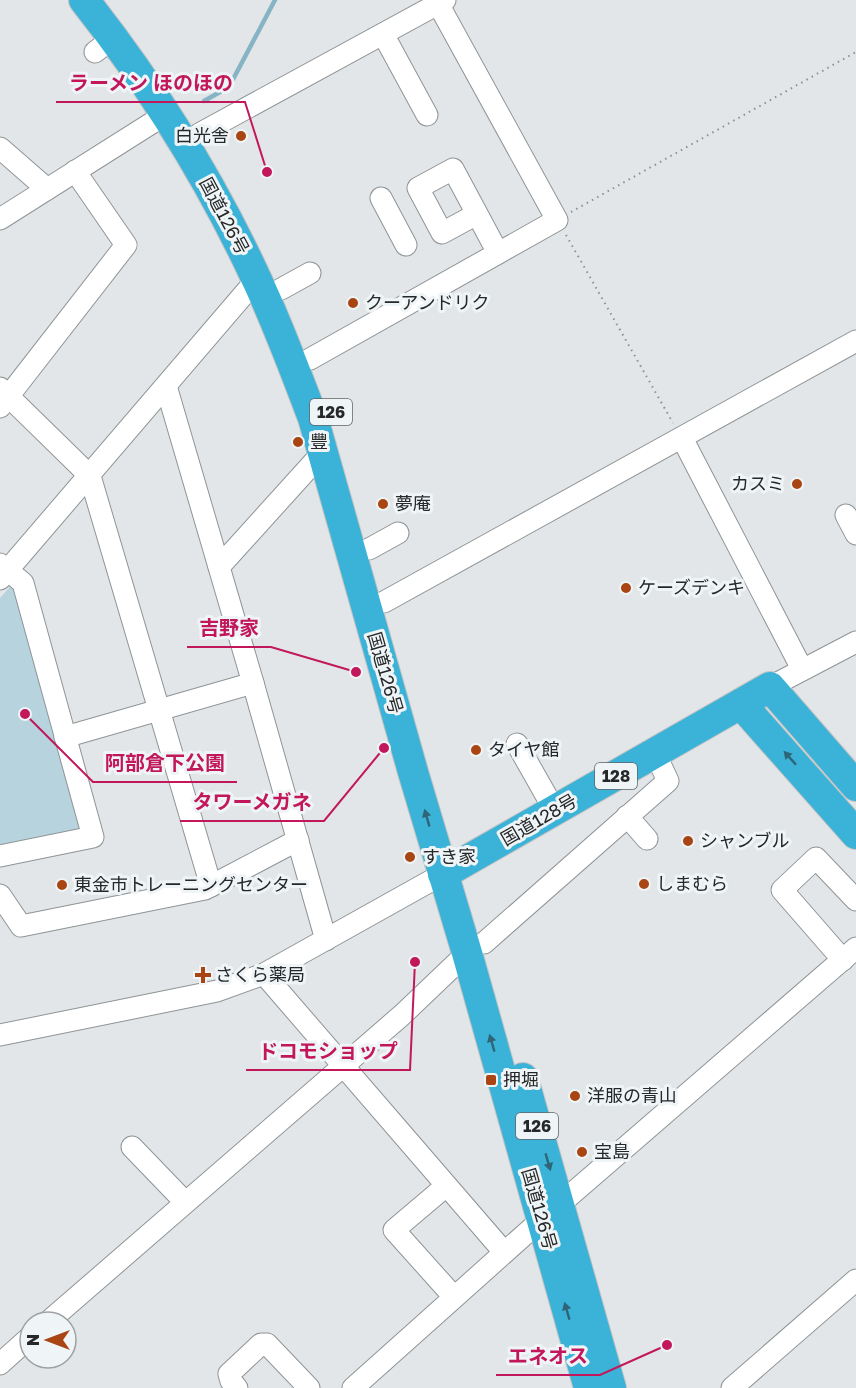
<svg xmlns="http://www.w3.org/2000/svg" width="856" height="1388" font-family="'Golos Text','Noto Sans JP',sans-serif">
	<style>
		.green { fill: #b6d3de }
		.lines { fill: none; stroke-linecap: round; stroke-linejoin: round }
		.stream { stroke: #87b4c5; stroke-width: 4.5 }
		.minor-casing { stroke: #8f9496; stroke-width: 23 }
		.highway-casing { stroke: #c2c3c3; stroke-width: 32 }
		.path { stroke: #8d9092; stroke-width: 2; stroke-dasharray: 1.5 4.5; stroke-linecap: butt }
		.minor { stroke: #fff; stroke-width: 21 }
		.highway { stroke: #3bb3d8; stroke-width: 30 }
		.oneway { fill: #2f6677 }
		.poi-dot { fill: #a94513; stroke: #eff4f6; stroke-width: 2 }
		.labels { text-anchor: middle; stroke-width: 6; stroke-linejoin: round; paint-order: stroke }
		.shield { fill: #eff4f6; stroke: #626466; stroke-width: 1.5 }
		.shield-label { font-size: 16px; font-weight: bold; fill: #252728 }
		.poi-label { font-size: 18px; fill: #252728; stroke: #eff4f6; text-anchor: start }
		.street-label { font-size: 18px; fill: #252728; stroke: #eff4f6 }
		.leader { fill: none; stroke: #c2185b; stroke-width: 2 }
		.callout-dot { fill: #c2185b; stroke: #eff4f6; stroke-width: 2 }
		.callout-label { font-size: 20px; text-anchor: middle; font-weight: bold; fill: #c2185b; stroke: #eff4f6; stroke-width: 6; stroke-linejoin: round; paint-order: stroke }
	</style>
	<rect width="100%" height="100%" fill="#e2e6e8"/>
	<!-- green -->
	<path class="green" d="M10 587 15 590 83 829 0 847V598Z"/>
	<g class="lines">
		<!-- stream -->
		<path class="stream" d="M204 101 229 87 275 0"/>
		<defs>
			<g id="minor">
				<path d="M383 34 427 115"/>
				<path d="M95 52 113 38"/>
				<path d="M199 134 445 0"/>
				<path d="M0 148 47 189"/>
				<path d="M381 198 406 245"/>
				<path d="M477 214 442 233 418 188 453 169 498 253"/>
				<path d="M0 219 166 114"/>
				<path d="M281 289 310 273"/>
				<path d="M310 359 557 220 436 0"/>
				<path d="M166 386 253 683 326 940"/>
				<path d="M0 388 90 476 211 886"/>
				<path d="M0 407 126 245 75 171"/>
				<path d="M682 438 802 669"/>
				<path d="M846 515 856 534"/>
				<path d="M369 549 398 533"/>
				<path d="M0 564 23 583 93 837 0 856"/>
				<path d="M219 567 323 452"/>
				<path d="M0 579 257 279"/>
				<path d="M384 602 856 341"/>
				<path d="M770 687 856 642"/>
				<path d="M65 737 253 683"/>
				<path d="M517 744 555 811"/>
				<path d="M627 816 647 839"/>
				<path d="M0 895 21 926 205 889 298 840"/>
				<path d="M484 943 668 781 655 753"/>
				<path d="M843 960 782 890 816 858 856 900"/>
				<path d="M264 974 504 1252"/>
				<path d="M0 1035 217 991 264 974 443 874"/>
				<path d="M132 1147 185 1202"/>
				<path d="M446 1186 394 1230 454 1297"/>
				<path d="M560 1204 856 948"/>
				<path d="M48 1322 402 1015 467 953"/>
				<path d="M0 1364 30 1337"/>
				<path d="M237 1388 231 1381 229 1374 261 1344H267L309 1388"/>
				<path d="M353 1388 541 1220"/>
				<path d="M732 1388 856 1280"/>
			</g>
			<g id="highway">
				<path d="M84 0C152 86 210 179 256 278 278 324 295 371 313 418L413 772 467 953 589 1388"/>
				<path d="M741 704 856 834"/>
				<path d="M443 874 770 687 856 786"/>
				<path d="M523 1078 611 1388"/>
			</g>
		</defs>
		<!-- minor casing -->
		<use href="#minor" class="minor-casing"/>
		<!-- highway casing -->
		<use href="#highway" class="highway-casing"/>
		<!-- path -->
		<g class="path">
			<path d="M571 212 856 52"/>
			<path d="M566 235 673 423"/>
		</g>
		<!-- minor -->
		<use href="#minor" class="minor"/>
		<!-- highway -->
		<use href="#highway" class="highway"/>
	</g>
	<!-- one-way arrows -->
	<defs><path id="oneway-solid" d="M-6-.8H1V-3.2L6.5 0L1 3.2V.8H-6Z" transform="scale(1.5)"/></defs>
	<g class="oneway">
		<use href="#oneway-solid" transform="translate(790 758) rotate(-132)"/>
		<use href="#oneway-solid" transform="translate(427 818) rotate(-106)"/>
		<use href="#oneway-solid" transform="translate(492 1043) rotate(-106)"/>
		<use href="#oneway-solid" transform="translate(548 1162) rotate(74)"/>
		<use href="#oneway-solid" transform="translate(567 1311) rotate(-106)"/>
	</g>
	<!-- markers -->
	<g class="poi-dot">
		<circle cx="241" cy="136" r="6"/>
		<circle cx="353" cy="303" r="6"/>
		<circle cx="298" cy="442" r="6"/>
		<circle cx="797" cy="484" r="6"/>
		<circle cx="383" cy="504" r="6"/>
		<circle cx="626" cy="588" r="6"/>
		<circle cx="476" cy="750" r="6"/>
		<circle cx="688" cy="841" r="6"/>
		<circle cx="410" cy="857" r="6"/>
		<circle cx="644" cy="884" r="6"/>
		<circle cx="62" cy="885" r="6"/>
		<path d="M200 966h6v6h6v6h-6v6h-6v-6h-6v-6h6z"/>
		<rect x="485" y="1074" width="12" height="12" rx="3"/>
		<circle cx="575" cy="1096" r="6"/>
		<circle cx="582" cy="1152" r="6"/>
	</g>
	<g class="labels">
		<!-- shield labels -->
		<g class="shield">
			<rect x="310" y="399" width="42" height="26" rx="4.5"/>
			<rect x="595" y="763" width="42" height="26" rx="4.5"/>
			<rect x="516" y="1113" width="42" height="26" rx="4.5"/>
		</g>
		<g class="shield-label">
			<text x="331" y="418">126</text>
			<text x="616" y="782">128</text>
			<text x="537" y="1132">126</text>
		</g>
		<!-- poi labels -->
		<g class="poi-label">
			<text x="229" y="142" text-anchor="end">白光舎</text>
			<text x="365" y="309">クーアンドリク</text>
			<text x="310" y="448">豐</text>
			<text x="785" y="490" text-anchor="end">カスミ</text>
			<text x="395" y="510">夢庵</text>
			<text x="638" y="594">ケーズデンキ</text>
			<text x="488" y="756">タイヤ館</text>
			<text x="700" y="847">シャンブル</text>
			<text x="422" y="863">すき家</text>
			<text x="656" y="890">しまむら</text>
			<text x="74" y="891">東金市トレーニングセンター</text>
			<text x="215" y="981">さくら薬局</text>
			<text x="503" y="1086">押堀</text>
			<text x="587" y="1102">洋服の青山</text>
			<text x="594" y="1158">宝島</text>
		</g>
		<!-- street labels -->
		<g class="street-label">
			<text transform="translate(224 216) rotate(62)" y="6">国道126号</text>
			<text transform="translate(385 673) rotate(74)" y="6">国道126号</text>
			<text transform="translate(539 820) rotate(-30)" y="6">国道128号</text>
			<text transform="translate(539 1209) rotate(74)" y="6">国道126号</text>
		</g>
	</g>
	<!-- callouts -->
	<path class="leader" d="M267 172L245 102H56M356 672L271 647H187M25 714L93 782H237M384 748L324 821H180M415 962L410 1070H246M667 1345L600 1375H496"/>
	<g class="callout-dot">
		<circle cx="267" cy="172" r="6"/>
		<circle cx="356" cy="672" r="6"/>
		<circle cx="25" cy="714" r="6"/>
		<circle cx="384" cy="748" r="6"/>
		<circle cx="415" cy="962" r="6"/>
		<circle cx="667" cy="1345" r="6"/>
	</g>
	<g class="callout-label">
		<text x="151" y="90">ラーメン ほのほの</text>
		<text x="229" y="635">吉野家</text>
		<text x="165" y="770">阿部倉下公園</text>
		<text x="252" y="809">タワーメガネ</text>
		<text x="328" y="1058">ドコモショップ</text>
		<text x="548" y="1363">エネオス</text>
	</g>
	<!-- north arrow -->
	<g transform="translate(48 1340) rotate(270)"><circle r="28" fill="#eff4f6" stroke="#9ea2a4" stroke-width="1.5"/>
	<path d="M0-4.5L10 22L0 15L-10 22Z" fill="#a94513"/>
	<text y="-9" font-size="16" font-weight="bold" text-anchor="middle" fill="#252728">N</text>
	</g>
</svg>
